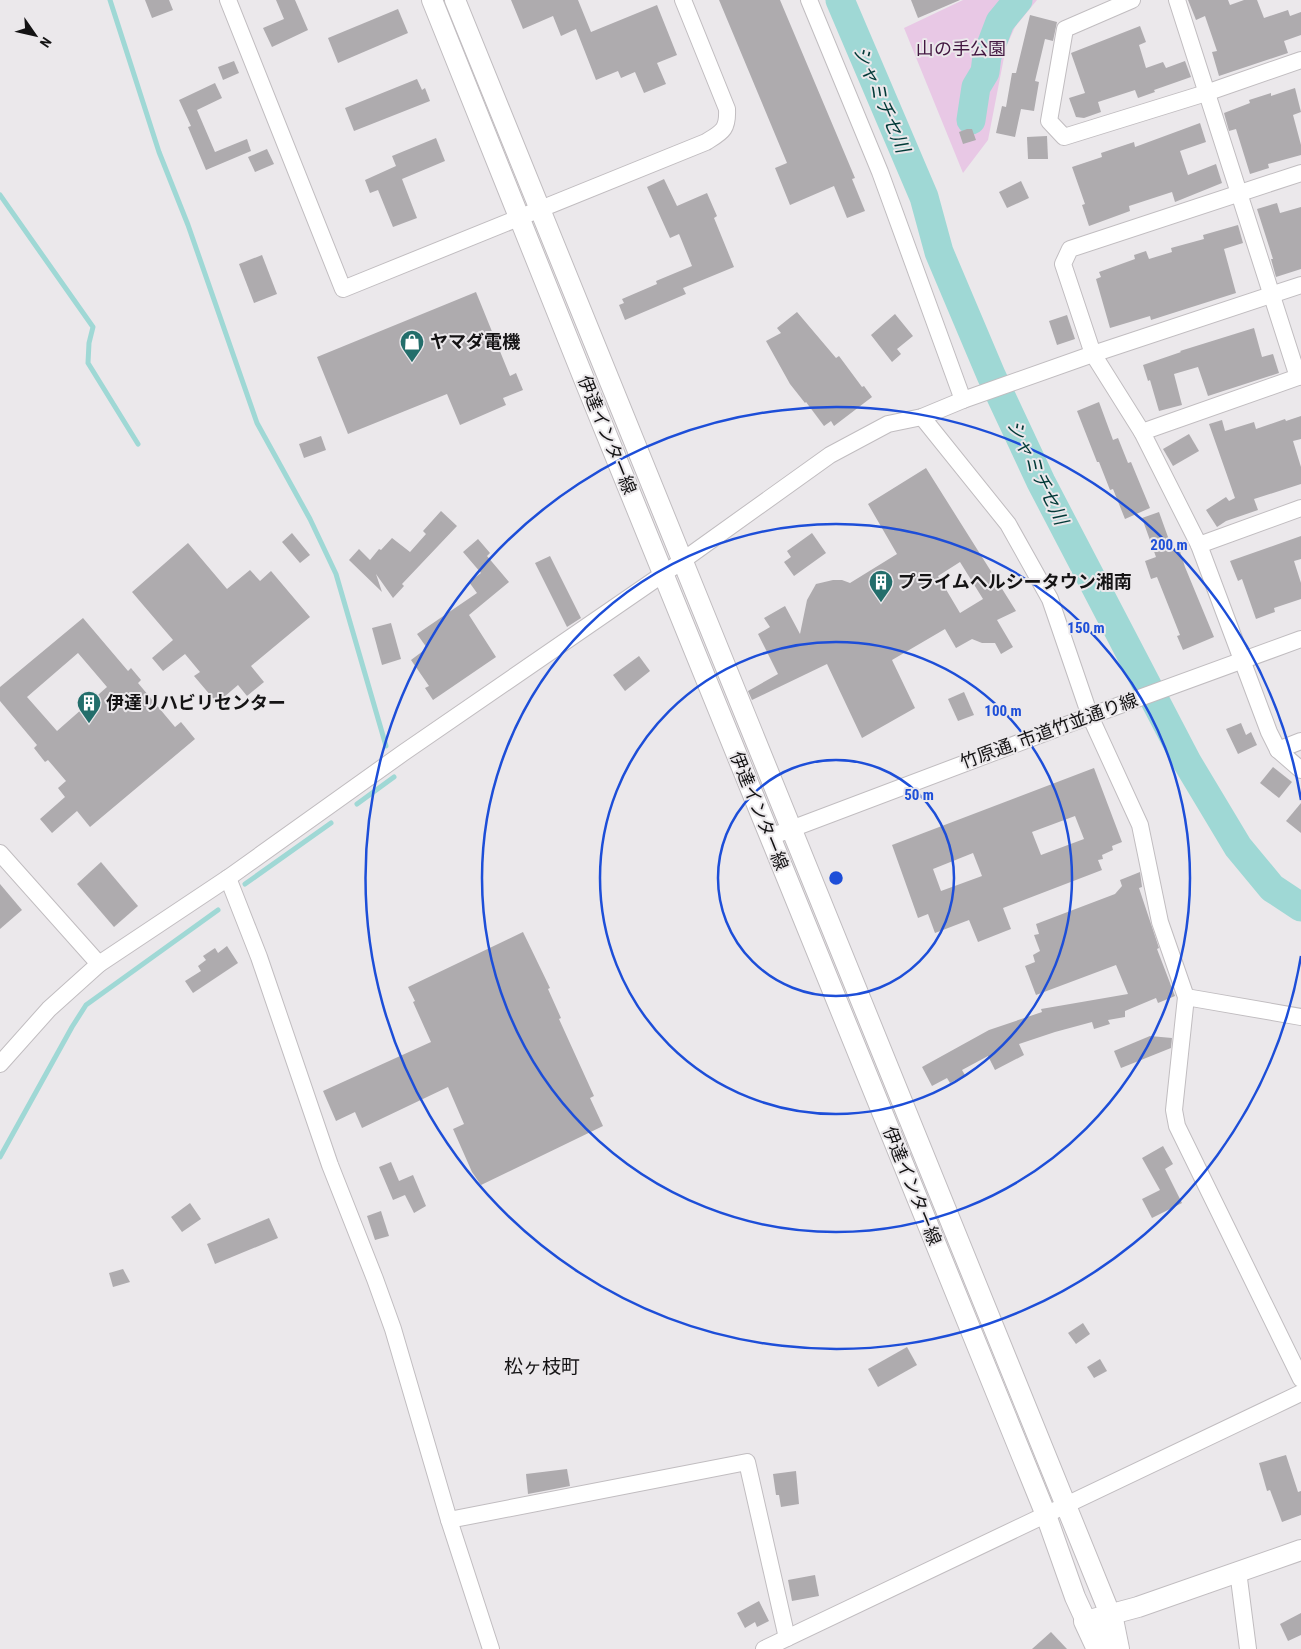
<svg xmlns="http://www.w3.org/2000/svg" width="1301" height="1649" font-family="'Roboto Condensed','Noto Sans JP',sans-serif">
	<style>
		.green { fill: #e8c8e5 }
		.lines { fill: none; stroke-linecap: round; stroke-linejoin: round }
		.stream { stroke: #9fd8d5; stroke-width: 5 }
		.river { stroke: #9fd8d5; stroke-width: 29 }
		.building { fill: #aeabae; fill-rule: evenodd }
		.minor-casing { stroke: #c1bdc0; stroke-width: 18 }
		.major-casing { stroke: #c1bdc0; stroke-width: 22 }
		.highway-casing { stroke: #c1bdc0; stroke-width: 26 }
		.minor { stroke: #fff; stroke-width: 16 }
		.major { stroke: #fff; stroke-width: 20 }
		.highway { stroke: #fff; stroke-width: 24 }
		.ring { fill: none; stroke: #1d4ed8; stroke-width: 2.5 }
		.labels { text-anchor: middle; stroke-width: 4; stroke-linejoin: round; paint-order: stroke }
		.park-label { font-size: 18px; fill: #421740; stroke: #ebe8eb }
		.poi-label { font-size: 18px; font-weight: bold; fill: #141314; stroke: #ebe8eb; text-anchor: start }
		.street-label { font-size: 18px; fill: #141314; stroke: #ebe8eb }
		.water-label { font-size: 19px; font-style: italic; fill: #023a38; stroke: #ebe8eb }
		.neighbourhood-label { font-size: 19px; fill: #141314; stroke: #ebe8eb }
		.centre { fill: #1d4ed8; stroke: #ebe8eb; stroke-width: 2.5 }
		.ring-label { font-size: 15px; text-anchor: middle; font-weight: bold; fill: #1d4ed8; stroke: #ebe8eb; stroke-width: 4; stroke-linejoin: round; paint-order: stroke }
	</style>
	<rect width="100%" height="100%" fill="#ebe8eb"/>
	<!-- green -->
	<path class="green" d="M963 0H1037L1015 27 1006 47 988 140 963 173 904 28Z"/>
	<g class="lines">
		<!-- stream -->
		<g class="stream">
			<path d="M110 0 159 152 188 225 257 423 310 519 336 574 386 746"/>
			<path d="M0 195 93 327 89 343 88 363 138 444"/>
			<path d="M357 804 394 777"/>
			<path d="M245 884 331 823"/>
			<path d="M0 1157 72 1027 86 1005 218 910"/>
		</g>
		<!-- river -->
		<g class="river">
			<path d="M840 0 924 197 939 252 991 375 1041 482 1187 762 1238 847 1272 888 1301 907"/>
			<path d="M971 120 976 87 985 72 987 56 1000 22 1018 0"/>
		</g>
	</g>
	<!-- building -->
	<g class="building">
		<path d="M145 0H169L173 10 152 18Z"/>
		<path d="M276 0H295L308 30 272 47 263 28 284 19Z"/>
		<path d="M511 0H578L591 32 657 5 677 55 657 63 666 84 644 93 635 72 621 78 618 71 596 80 576 29 561 36 553 16 523 29Z"/>
		<path d="M719 0H780L855 178 852 179 865 211 847 218 834 186 790 205 775 168 787 163Z"/>
		<path d="M911 0H960L918 18Z"/>
		<path d="M1188 0H1228L1230 5 1244 0H1257L1264 18 1288 10 1290 16 1301 12V35L1284 41 1288 53 1219 76 1212 52 1217 51 1205 16 1196 20Z"/>
		<path d="M398 9 408 33 338 63 328 38Z"/>
		<path d="M1030 15 1057 22 1053 41 1045 39 1035 81 1039 82 1034 111 1021 109 1015 137 996 133 1002 106 1006 107 1012 73H1016Z"/>
		<path d="M1140 26 1146 42 1139 45 1146 68 1163 62 1166 68 1185 61 1191 77 1154 90 1155 92 1138 98 1135 90 1098 102 1101 112 1084 118 1076 117 1069 98 1085 93 1071 53Z"/>
		<path d="M234 61 239 73 223 80 218 67Z"/>
		<path d="M417 79 422 90 425 88 430 101 354 131 345 108Z"/>
		<path d="M215 83 222 98 197 110 215 152 247 139 251 151 206 170 188 127 191 126 179 100Z"/>
		<path d="M1295 88 1301 112 1293 115 1301 145V155L1268 164 1269 168 1250 174 1236 129 1229 131 1224 113 1250 103 1249 100 1271 93V96Z"/>
		<path d="M1200 123 1206 142 1180 151 1188 175 1216 164 1222 183 1175 202 1172 192 1129 206 1130 211 1089 226 1082 205 1085 204 1072 167 1102 157 1101 153 1134 142 1135 147Z"/>
		<path d="M967 129H972L976 140 963 144 959 132Z"/>
		<path d="M1047 136 1048 159H1028L1027 137Z"/>
		<path d="M436 138 445 161 402 179 417 218 393 227 378 190 370 193 365 180 396 166 392 156Z"/>
		<path d="M267 149 274 164 255 172 248 157Z"/>
		<path d="M664 179 677 206 707 193 717 216 714 218 734 267 683 288 686 294 625 320 619 305 624 303 622 299 657 284 656 281 692 266 679 234 670 238 647 187Z"/>
		<path d="M1021 181 1029 198 1007 208 999 192Z"/>
		<path d="M1277 203 1280 213 1301 207V269L1276 277 1271 259H1273L1257 209Z"/>
		<path d="M1238 225 1243 243 1224 249 1236 293 1151 320 1150 316 1110 328 1096 279 1101 277 1099 272 1135 259 1134 255 1146 251 1149 259 1172 252 1171 248 1204 239 1203 235Z"/>
		<path d="M262 255 277 294 254 303 239 264Z"/>
		<path d="M476 292 510 376 516 373 523 390 503 398 506 405 460 425 447 394 348 434 317 357Z"/>
		<path d="M797 312 836 358 839 356 862 387 864 386 872 397 834 426 831 421 824 426 806 402 805 403 790 384 766 341 781 333 777 328Z"/>
		<path d="M895 314 913 336 897 349 901 354 892 362 871 335Z"/>
		<path d="M1067 315 1075 339 1057 345 1049 321Z"/>
		<path d="M1254 328 1262 357 1273 354 1279 373 1208 396 1198 367 1174 374 1182 405 1159 411 1150 380 1148 381 1143 365 1181 352 1180 351Z"/>
		<path d="M1099 402 1113 440 1118 438 1128 463 1131 462 1150 508 1125 519 1113 489 1110 490 1099 462H1097L1077 411Z"/>
		<path d="M1301 416V439L1293 441 1301 467V484L1254 499 1258 510 1226 521 1217 527 1206 510 1226 497 1229 501 1235 498 1209 424 1222 420 1225 431 1254 422 1256 429 1285 419 1286 421Z"/>
		<path d="M1189 434 1199 451 1173 466 1163 449Z"/>
		<path d="M321 436 326 450 304 458 299 444Z"/>
		<path d="M926 468 1016 611 997 620 1013 647 1001 654 995 643H982L972 639 956 648 945 629 892 660 915 708 862 738 827 664 752 700 748 691 778 674 758 634 770 627 764 618 785 606 800 634 807 600 816 584 833 580H842L850 583 897 554 868 504ZM960 562 983 599 960 613 938 576Z"/>
		<path d="M441 511 457 526 402 584 404 586 393 598 376 574 382 592 349 560 359 549 370 560 379 549 381 550 392 538 410 552 426 534 423 531Z"/>
		<path d="M1159 512 1173 551 1179 548 1185 567 1214 637 1183 650 1177 636 1180 635 1157 577 1151 579 1145 561 1156 557 1142 518Z"/>
		<path d="M292 533 310 555 300 563 282 542Z"/>
		<path d="M812 533 826 553 794 576 784 562 791 557 787 551Z"/>
		<path d="M1301 536V559L1294 561 1301 583V599L1274 608 1275 612 1256 619 1242 579 1238 581 1230 561Z"/>
		<path d="M478 539 490 553 487 556 509 582 469 615 496 657 433 700 425 688 429 686 411 660 427 648 417 634 477 593 469 582 481 573 463 552Z"/>
		<path d="M188 543 227 589 250 570 260 581 271 571 310 617 251 666 264 682 247 696 238 685 217 703 194 676 200 672 185 654 163 671 152 658 173 640 132 592Z"/>
		<path d="M550 556 581 618 567 627 535 563Z"/>
		<path d="M83 618 128 671 131 668 141 680 138 683 175 727 181 722 195 739 90 827 77 811 52 833 40 819 65 797 58 788 66 781 48 760 45 762 34 748 37 745 0 701V687ZM78 653 107 687 57 731 27 697Z"/>
		<path d="M391 623 401 659 382 665 372 628Z"/>
		<path d="M639 656 650 671 625 691 613 675Z"/>
		<path d="M964 692 974 715 958 721 948 699Z"/>
		<path d="M1241 723 1246 735 1251 732 1257 745 1238 754 1226 729Z"/>
		<path d="M1273 767 1292 782 1279 798 1260 783Z"/>
		<path d="M1094 768 1122 842 1112 846 1113 850 1102 855 1103 859 1098 860 1102 870 1003 908 1011 929 978 942 969 920 935 933 928 914 918 918 892 845ZM1075 816 1084 839 1041 855 1032 832ZM973 853 982 876 941 891 933 869Z"/>
		<path d="M1301 803V833L1286 821Z"/>
		<path d="M101 862 138 906 114 927 77 884Z"/>
		<path d="M1140 872 1142 887 1139 888 1159 948 1157 949 1175 996 1158 1003 1156 998 1125 1011V1017L1108 1020 1110 1024 1094 1029 1092 1022 1055 1032 1019 1044 1024 1055 995 1070 988 1056 962 1070 965 1075 950 1083 947 1078 932 1086 922 1067 989 1030 1042 1012 1041 1009 1128 994 1116 965 1036 995 1025 966 1035 962 1033 955 1040 951 1034 935 1039 934 1036 924 1115 894 1122 886 1120 880Z"/>
		<path d="M0 884 22 910 0 929Z"/>
		<path d="M523 932 550 988 548 989 561 1018 559 1019 594 1096 590 1098 603 1126 481 1185 472 1172 453 1129 464 1124 448 1087 362 1128 355 1112 336 1121 323 1091 431 1042 413 1002 415 1001 408 987Z"/>
		<path d="M227 946 238 963 193 993 185 981 201 971 198 966 206 960 203 956 215 948 218 953Z"/>
		<path d="M1150 1036 1172 1038 1171 1048 1121 1068 1114 1051Z"/>
		<path d="M1163 1146 1173 1164 1165 1169 1182 1203 1152 1218 1142 1199 1160 1190 1142 1158Z"/>
		<path d="M391 1162 399 1181 413 1175 426 1206 414 1213 405 1195 393 1200 379 1167Z"/>
		<path d="M190 1203 201 1219 182 1232 171 1217Z"/>
		<path d="M381 1211 389 1236 375 1240 367 1216Z"/>
		<path d="M269 1218 278 1238 215 1264 207 1244Z"/>
		<path d="M123 1269 130 1282 113 1287 109 1273Z"/>
		<path d="M1083 1323 1090 1334 1076 1344 1068 1333Z"/>
		<path d="M907 1347 917 1365 878 1387 868 1369Z"/>
		<path d="M1100 1359 1107 1371 1094 1378 1087 1367Z"/>
		<path d="M1286 1455 1298 1492 1301 1491V1515L1282 1522 1270 1490 1267 1491 1259 1463Z"/>
		<path d="M567 1469 570 1486 528 1494 526 1474Z"/>
		<path d="M796 1471 799 1504 781 1507 779 1495H776L773 1474Z"/>
		<path d="M815 1575 819 1596 792 1601 788 1580Z"/>
		<path d="M759 1601 769 1621 757 1627 755 1622 745 1628 737 1613Z"/>
		<path d="M1301 1613V1635L1288 1641 1280 1624Z"/>
		<path d="M1051 1632 1067 1649H1032Z"/>
	</g>
	<g class="lines">
		<defs>
			<g id="minor">
				<path d="M228 0 343 289 706 142C722 132 728 130 727 109L683 0"/>
				<path d="M809 0 880 172 963 400"/>
				<path d="M1132 0 1065 29 1049 121 1064 137 1206 93 1301 60"/>
				<path d="M1177 0 1298 377"/>
				<path d="M922 417 1008 524 1050 599 1090 716 1140 825 1160 922 1186 997 1174 1110 1177 1126 1301 1379"/>
				<path d="M1142 432 1093 354 1063 264 1070 249 1301 173"/>
				<path d="M1301 508 1199 545 1269 732 1278 750 1301 770"/>
				<path d="M1199 545 1142 432 1301 376"/>
				<path d="M1278 750 1301 741"/>
				<path d="M770 837 1090 716 1301 639"/>
				<path d="M0 853 99 964"/>
				<path d="M228 878 259 957 330 1165 375 1279 393 1329 449 1520 491 1649"/>
				<path d="M1186 997 1301 1017"/>
				<path d="M0 1064 49 1009 99 964 228 878 403 753 682 561 830 455 888 424 922 417 963 400 1093 354 1301 285"/>
				<path d="M449 1520 747 1462 787 1638"/>
				<path d="M1238 1571 1248 1649"/>
				<path d="M764 1649 1301 1393"/>
			</g>
			<g id="major">
				<path d="M432 0 588 389 1046 1515 1075 1597 1086 1621 1138 1607 1301 1550"/>
				<path d="M455 0 1110 1614"/>
			</g>
			<g id="highway">
				<path d="M1110 1614 1117 1649"/>
				<path d="M1086 1621 1099 1649"/>
			</g>
		</defs>
		<!-- minor casing -->
		<use href="#minor" class="minor-casing"/>
		<!-- major casing -->
		<use href="#major" class="major-casing"/>
		<!-- highway casing -->
		<use href="#highway" class="highway-casing"/>
		<!-- minor -->
		<use href="#minor" class="minor"/>
		<!-- major -->
		<use href="#major" class="major"/>
		<!-- highway -->
		<use href="#highway" class="highway"/>
	</g>
	<!-- distance rings -->
	<g class="ring">
		<circle cx="836" cy="878" r="118"/>
		<circle cx="836" cy="878" r="236"/>
		<circle cx="836" cy="878" r="354"/>
		<path d="M1301 956A471 471 0 1 1 1301 800"/>
	</g>
	<!-- icons -->
	<defs>
		<symbol id="shop-pin" viewBox="-11 -11 22 30"><path d="M0 17L-7.5 6A9.5 9.5 0 1 1 7.5 6Z" fill="#236e6b" stroke="#ebe8eb"/><path d="M-5-2.5h2.3a2.7 3.5 0 0 1 5.4 0H5L5.5 6h-11ZM-1.5-2.5h3a1.5 2.3 0 0 0-3 0Z" fill="#fff"/></symbol>
		<symbol id="building-pin" viewBox="-11 -11 22 30"><path d="M0 17L-7.5 6A9.5 9.5 0 1 1 7.5 6Z" fill="#236e6b" stroke="#ebe8eb"/><path d="M-4-6H4V6H1V3H-1V6H-4ZM-2.5-4.3h1.7v1.8h-1.7ZM.8-4.3h1.7v1.8H.8ZM-2.5-1h1.7V.8h-1.7ZM.8-1h1.7V.8H.8Z" fill="#fff"/></symbol>
	</defs>
	<g fill-rule="evenodd">
		<use href="#shop-pin" x="398" y="328" width="28" height="38"/>
		<use href="#building-pin" x="867" y="568" width="28" height="38"/>
		<use href="#building-pin" x="75" y="689" width="28" height="38"/>
	</g>
	<g class="labels">
		<!-- park labels -->
		<g class="park-label">
			<text x="961" y="55">山の手公園</text>
		</g>
		<!-- poi labels -->
		<g class="poi-label">
			<text x="430" y="348">ヤマダ電機</text>
			<text x="898" y="588">プライムヘルシータウン湘南</text>
			<text x="106" y="709">伊達リハビリセンター</text>
		</g>
		<!-- street labels -->
		<g class="street-label">
			<text transform="translate(607 435) rotate(68)" y="6">伊達インター線</text>
			<text transform="translate(1049 731) rotate(-20)" y="6">竹原通, 市道竹並通り線</text>
			<text transform="translate(759 811) rotate(68)" y="6">伊達インター線</text>
			<text transform="translate(912 1186) rotate(68)" y="6">伊達インター線</text>
		</g>
		<!-- water labels -->
		<g class="water-label">
			<text transform="translate(882 99) rotate(67)" y="7">シャミチセ川</text>
			<text transform="translate(1038 472) rotate(64)" y="7">シャミチセ川</text>
		</g>
		<!-- neighbourhood labels -->
		<g class="neighbourhood-label">
			<text x="542" y="1373">松ヶ枝町</text>
		</g>
	</g>
	<circle cx="836" cy="878" r="8" class="centre"/>
	<g class="ring-label">
		<text x="1169" y="550">200 m</text>
		<text x="1086" y="633">150 m</text>
		<text x="1003" y="716">100 m</text>
		<text x="919" y="800">50 m</text>
	</g>
	<!-- north arrow -->
	<g transform="translate(35 35) rotate(124)" stroke="#ebe8eb" stroke-width="4" paint-order="stroke">
	<path d="M0-4L9 19L0 12L-9 19Z" fill="#141314"/>
	<text y="-8" font-size="14" font-weight="bold" text-anchor="middle" fill="#141314">N</text>
	</g>
</svg>
